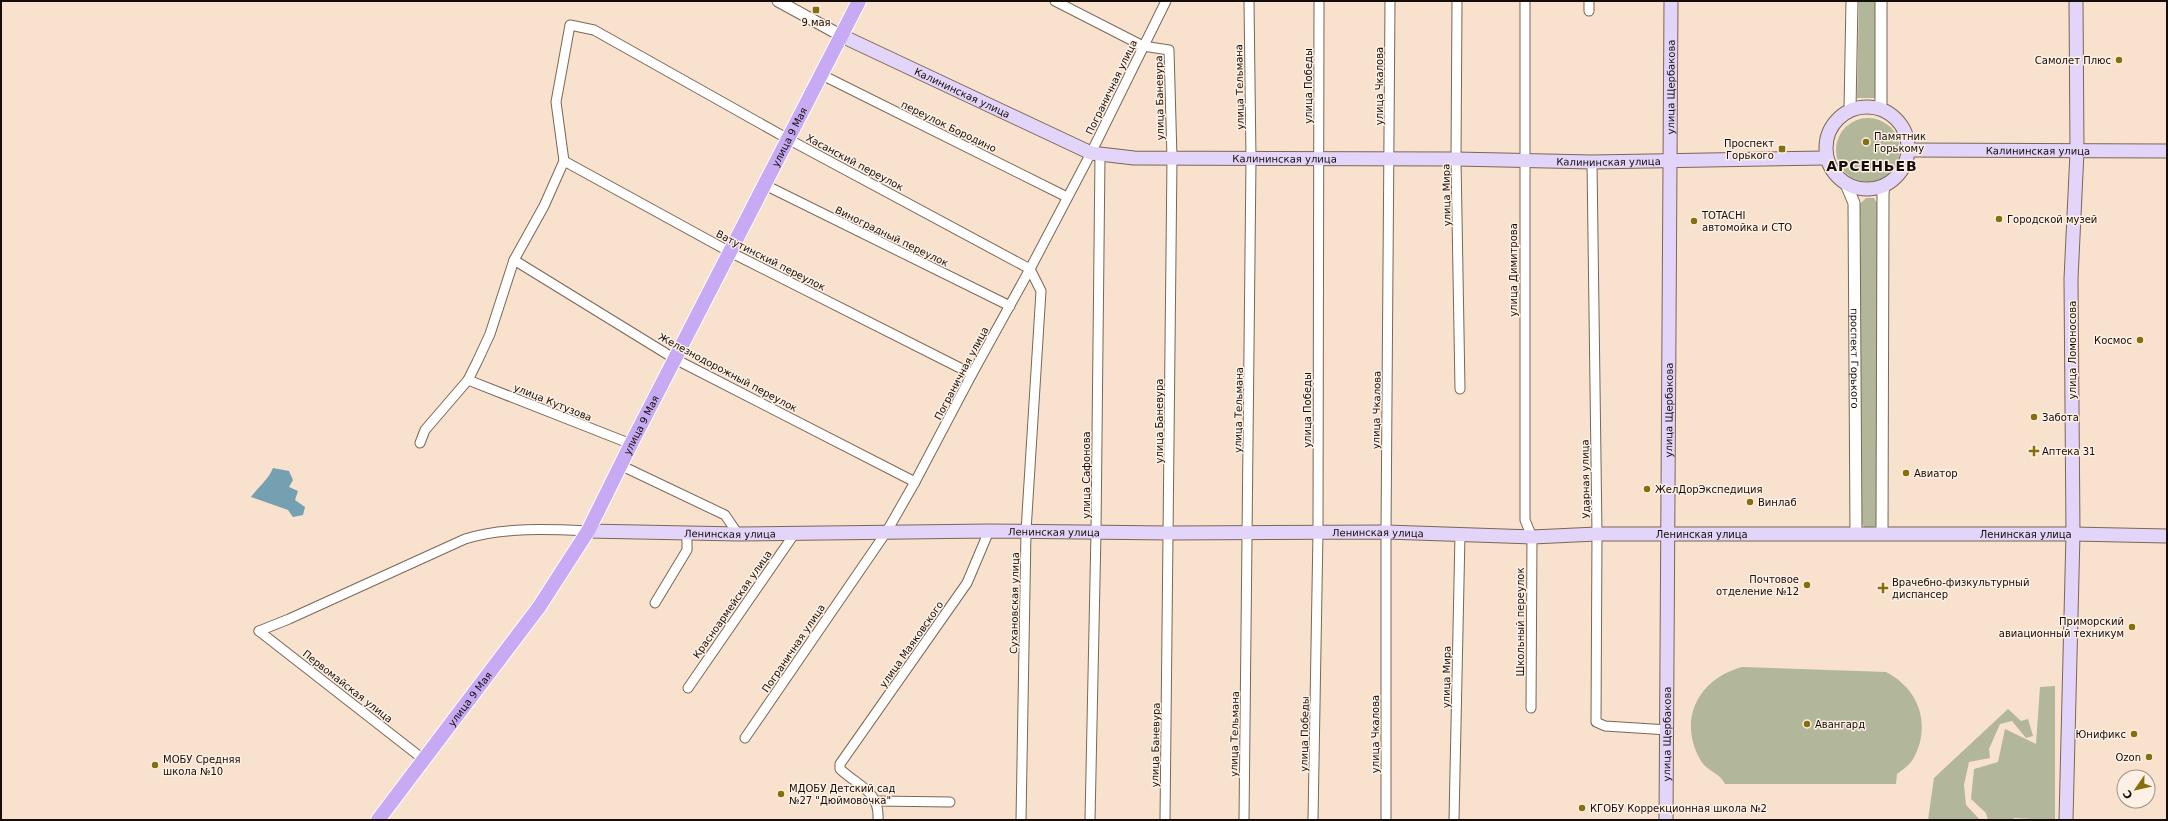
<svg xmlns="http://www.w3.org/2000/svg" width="2168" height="821" font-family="'DejaVu Sans',sans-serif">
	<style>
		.green { fill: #b2b799 }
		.water { fill: #75a0b2 }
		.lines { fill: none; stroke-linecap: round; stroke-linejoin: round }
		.minor-casing { stroke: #7b6755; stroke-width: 11 }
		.tertiary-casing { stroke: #7b6755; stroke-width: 13 }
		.secondary-casing { stroke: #7b6755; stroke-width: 15 }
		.primary-casing { stroke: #fff; stroke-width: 16 }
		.minor { stroke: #fff; stroke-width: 9 }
		.tertiary { stroke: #fff; stroke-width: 11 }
		.secondary { stroke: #e3d4f9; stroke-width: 13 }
		.primary { stroke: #c7aaf3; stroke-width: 14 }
		.poi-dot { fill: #856e0c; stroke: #fef0e4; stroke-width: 1.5 }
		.labels { text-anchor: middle; stroke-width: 3; stroke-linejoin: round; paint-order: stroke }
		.poi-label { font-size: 10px; fill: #150d07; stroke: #fef0e4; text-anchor: start }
		.street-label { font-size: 10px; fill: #150d07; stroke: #fef0e4 }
		.district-label { font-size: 14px; font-weight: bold; letter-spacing: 1px; fill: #150d07; stroke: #fef0e4 }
	</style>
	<rect width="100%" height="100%" fill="#f8e1cd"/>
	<!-- green -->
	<g class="green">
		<path d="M1859 1H1875V98H1857Z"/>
		<circle cx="1868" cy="150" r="32"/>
		<path d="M1866 198H1874L1878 205 1877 524 1872 529H1866L1862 524 1860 204Z"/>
		<path d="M1742 667 1886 672C1913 686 1927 712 1920 742 1918 749 1915 757 1911 762 1907 767 1901 771 1897 774L1896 784H1725C1720 773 1707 771 1701 761 1677 720 1698 679 1742 667Z"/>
		<path d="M2055 686V820L2014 818 2013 820H1988L1986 813 1971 799 1974 769 1998 762 2005 729 2036 744 2040 687Z"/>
		<path d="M2008 709 2021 721 2028 719 2033 736 2026 738 2012 721 2000 724 1989 749 1990 758 1969 762 1964 785 1966 805 1980 820H1928L1934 778Z"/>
	</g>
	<!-- water -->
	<path class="water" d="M273 468 289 471 293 480 289 487 298 491 295 500 305 507 303 515 293 517 288 510 251 497C259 486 268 480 273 468Z"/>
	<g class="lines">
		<defs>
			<g id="minor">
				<path d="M1055 1 1143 46 1169 50 1172 158 1165 820"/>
				<path d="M1457 1 1456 159 1460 389"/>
				<path d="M1525 1V520L1532 537 1531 708"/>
				<path d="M1589 11V1"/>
				<path d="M822 75 1067 197"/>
				<path d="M564 161 730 252 972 374"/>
				<path d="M1592 162 1597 534 1596 722 1605 726 1668 730"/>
				<path d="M765 185 1010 306"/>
				<path d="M514 260 675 359 915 482"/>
				<path d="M468 380 631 444"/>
				<path d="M420 443 425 430 468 380 477 362 490 334 514 260 544 206 564 161 556 102 570 25 594 30 788 139 1030 269 1041 291 1026 531 1021 820"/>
				<path d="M620 465 725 515 738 534"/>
				<path d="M655 603 687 550V533"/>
				<path d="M259 631 289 619 465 539C503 527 548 529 588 531"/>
				<path d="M259 631 423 759"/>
				<path d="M688 688 795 533"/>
				<path d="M745 738 887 531 915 482 972 374 1030 269 1091 153 1166 1"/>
				<path d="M877 801 950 802"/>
				<path d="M878 820C880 791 858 786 840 769V764L967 583 989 531"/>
				<path d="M1090 820 1096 532 1100 155"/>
				<path d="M1244 820 1251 160 1249 1"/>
				<path d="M1313 820 1318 532 1319 1"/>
				<path d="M1386 820V532L1390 1"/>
				<path d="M1454 820 1460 534"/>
			</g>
			<g id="tertiary">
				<path d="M778 1 842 36"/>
				<path d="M1881 1V109"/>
				<path d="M1850 109 1852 1"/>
				<path id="s1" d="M1846 184 1854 203 1856 534"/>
				<path d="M1882 534 1883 194 1884 185"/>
			</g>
			<g id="secondary">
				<path id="s2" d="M842 36 1091 153 1134 158 1456 159 1592 162 1826 158"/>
				<circle cx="1867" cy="148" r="41"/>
				<path id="s3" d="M1909 150 2167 151"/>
				<path id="s4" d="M588 531 738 534 989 531 1169 533 1386 532 1532 537 1597 534H2073L2167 536"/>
				<path id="s5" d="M1666 820 1671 1"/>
				<path d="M2066 820 2073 534 2071 279 2077 152 2076 1"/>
			</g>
			<g id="primary">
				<path id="s6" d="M378 820 539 607 588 531 631 444 859 1"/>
			</g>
		</defs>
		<!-- minor casing -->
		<use href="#minor" class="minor-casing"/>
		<!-- tertiary casing -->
		<use href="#tertiary" class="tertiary-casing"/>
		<!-- secondary casing -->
		<use href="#secondary" class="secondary-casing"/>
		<!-- primary casing -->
		<use href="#primary" class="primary-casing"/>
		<!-- minor -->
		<use href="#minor" class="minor"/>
		<!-- tertiary -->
		<use href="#tertiary" class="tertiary"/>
		<!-- secondary -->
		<use href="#secondary" class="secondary"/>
		<!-- primary -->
		<use href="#primary" class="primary"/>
	</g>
	<!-- markers -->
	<g class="poi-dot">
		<rect x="812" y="6" width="8" height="8" rx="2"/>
		<circle cx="2119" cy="60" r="4"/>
		<circle cx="1866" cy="142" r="4"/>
		<rect x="1778" y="145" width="8" height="8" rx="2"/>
		<circle cx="1999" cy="219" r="4"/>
		<circle cx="1694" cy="221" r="4"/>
		<circle cx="2140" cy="340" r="4"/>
		<circle cx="2034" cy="417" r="4"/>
		<path d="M2032 445h4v4h4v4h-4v4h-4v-4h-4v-4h4z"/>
		<circle cx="1906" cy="473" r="4"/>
		<circle cx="1647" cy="489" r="4"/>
		<circle cx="1750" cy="502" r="4"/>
		<circle cx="1807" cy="585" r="4"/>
		<path d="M1881 582h4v4h4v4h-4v4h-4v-4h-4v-4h4z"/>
		<circle cx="2132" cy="627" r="4"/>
		<circle cx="1807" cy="724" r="4"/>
		<circle cx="2134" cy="734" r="4"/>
		<circle cx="2149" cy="757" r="4"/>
		<circle cx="155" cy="765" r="4"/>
		<circle cx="781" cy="794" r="4"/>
		<circle cx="1582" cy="808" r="4"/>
	</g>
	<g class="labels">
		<!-- poi labels -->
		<g class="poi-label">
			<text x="816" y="26" text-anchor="middle">9 мая</text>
			<text x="2111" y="64" text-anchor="end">Самолет Плюс</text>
			<text x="1874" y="140">Памятник<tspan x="1874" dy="12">Горькому</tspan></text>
			<text x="1774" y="147" text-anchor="end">Проспект<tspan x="1774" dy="12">Горького</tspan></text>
			<text x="1702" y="219">TOTACHI<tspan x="1702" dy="12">автомойка и СТО</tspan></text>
			<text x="2007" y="223">Городской музей</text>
			<text x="2132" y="344" text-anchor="end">Космос</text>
			<text x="2042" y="421">Забота</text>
			<text x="2042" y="455">Аптека 31</text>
			<text x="1914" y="477">Авиатор</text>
			<text x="1655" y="493">ЖелДорЭкспедиция</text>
			<text x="1758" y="506">Винлаб</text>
			<text x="1799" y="583" text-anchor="end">Почтовое<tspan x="1799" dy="12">отделение №12</tspan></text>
			<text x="1892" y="586">Врачебно-физкультурный<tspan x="1892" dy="12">диспансер</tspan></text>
			<text x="2124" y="625" text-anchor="end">Приморский<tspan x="2124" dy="12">авиационный техникум</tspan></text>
			<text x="1815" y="728">Авангард</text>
			<text x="2126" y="738" text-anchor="end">Юнификс</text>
			<text x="2141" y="761" text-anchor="end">Ozon</text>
			<text x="163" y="763">МОБУ Средняя<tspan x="163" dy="12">школа №10</tspan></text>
			<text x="789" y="792">МДОБУ Детский сад<tspan x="789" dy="12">№27 "Дюймовочка"</tspan></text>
			<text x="1590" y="812">КГОБУ Коррекционная школа №2</text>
		</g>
		<!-- street labels -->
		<g class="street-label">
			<text transform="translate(1308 86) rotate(-90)" y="4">улица Победы</text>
			<text transform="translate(1379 86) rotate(-90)" y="4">улица Чкалова</text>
			<text transform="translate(1111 87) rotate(-64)" y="4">Пограничная улица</text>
			<text transform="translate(1239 87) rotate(-91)" y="4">улица Тельмана</text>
			<text dy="4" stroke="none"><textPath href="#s5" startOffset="733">улица Щербакова</textPath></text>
			<text dy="4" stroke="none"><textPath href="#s2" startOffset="133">Калининская улица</textPath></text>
			<text transform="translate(1159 98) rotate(-91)" y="4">улица Баневура</text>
			<text transform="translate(949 126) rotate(26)" y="4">переулок Бородино</text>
			<text dy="4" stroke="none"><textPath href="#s6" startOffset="800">улица 9 Мая</textPath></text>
			<text dy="4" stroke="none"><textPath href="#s3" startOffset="129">Калининская улица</textPath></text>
			<text dy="4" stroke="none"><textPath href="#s2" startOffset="469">Калининская улица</textPath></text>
			<text dy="4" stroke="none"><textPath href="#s2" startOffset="793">Калининская улица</textPath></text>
			<text transform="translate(855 162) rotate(28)" y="4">Хасанский переулок</text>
			<text transform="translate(1446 195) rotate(-91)" y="4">улица Мира</text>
			<text transform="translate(892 236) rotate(26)" y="4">Виноградный переулок</text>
			<text transform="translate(771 260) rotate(27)" y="4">Ватутинский переулок</text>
			<text transform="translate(1513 270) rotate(-90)" y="4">улица Димитрова</text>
			<text transform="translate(2072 350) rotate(-90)" y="4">улица Ломоносова</text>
			<text dy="4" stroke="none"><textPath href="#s1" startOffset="176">проспект Горького</textPath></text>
			<text transform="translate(728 372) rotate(28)" y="4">Железнодорожный переулок</text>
			<text transform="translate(961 373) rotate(-62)" y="4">Пограничная улица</text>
			<text transform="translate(553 402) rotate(22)" y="4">улица Кутузова</text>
			<text transform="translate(1238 410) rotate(-89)" y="4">улица Тельмана</text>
			<text transform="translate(1307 410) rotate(-90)" y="4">улица Победы</text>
			<text transform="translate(1376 410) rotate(-89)" y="4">улица Чкалова</text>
			<text dy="4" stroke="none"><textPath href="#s5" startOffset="410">улица Щербакова</textPath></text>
			<text transform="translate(1159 421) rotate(-90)" y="4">улица Баневура</text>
			<text dy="4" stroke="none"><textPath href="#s6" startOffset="476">улица 9 Мая</textPath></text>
			<text transform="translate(1086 475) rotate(-90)" y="4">улица Сафонова</text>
			<text transform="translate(1585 479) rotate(-91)" y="4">Ударная улица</text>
			<text dy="4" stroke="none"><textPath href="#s4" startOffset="466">Ленинская улица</textPath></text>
			<text dy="4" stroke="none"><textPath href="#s4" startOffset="142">Ленинская улица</textPath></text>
			<text dy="4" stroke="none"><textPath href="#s4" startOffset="790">Ленинская улица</textPath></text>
			<text dy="4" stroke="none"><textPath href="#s4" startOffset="1114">Ленинская улица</textPath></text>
			<text dy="4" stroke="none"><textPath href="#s4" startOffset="1438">Ленинская улица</textPath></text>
			<text transform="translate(1014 603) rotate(-89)" y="4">Сухановская улица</text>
			<text transform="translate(732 604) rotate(-55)" y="4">Красноармейская улица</text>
			<text transform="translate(1520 622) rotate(-90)" y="4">Школьный переулок</text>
			<text transform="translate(911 644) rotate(-55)" y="4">улица Маяковского</text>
			<text transform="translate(793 648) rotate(-56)" y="4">Пограничная улица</text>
			<text transform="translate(1446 677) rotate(-89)" y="4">улица Мира</text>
			<text transform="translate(348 686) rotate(38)" y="4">Первомайская улица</text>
			<text dy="4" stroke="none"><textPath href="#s6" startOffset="152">улица 9 Мая</textPath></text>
			<text transform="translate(1234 734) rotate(-89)" y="4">улица Тельмана</text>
			<text transform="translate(1304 734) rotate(-89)" y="4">улица Победы</text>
			<text transform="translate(1375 734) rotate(-90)" y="4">улица Чкалова</text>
			<text dy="4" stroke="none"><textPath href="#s5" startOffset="86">улица Щербакова</textPath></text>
			<text transform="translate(1155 745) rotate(-89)" y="4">улица Баневура</text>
		</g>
		<!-- district labels -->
		<g class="district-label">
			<text x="1872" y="171">АРСЕНЬЕВ</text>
		</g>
	</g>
	<!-- border -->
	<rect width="2168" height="821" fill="none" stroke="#150d07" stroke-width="4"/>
	<!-- north arrow -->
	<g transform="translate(2136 789) rotate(236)"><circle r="19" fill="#fef0e4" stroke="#a1958c"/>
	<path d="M0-3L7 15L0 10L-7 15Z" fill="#856e0c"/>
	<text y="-6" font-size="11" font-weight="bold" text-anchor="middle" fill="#150d07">С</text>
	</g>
</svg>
